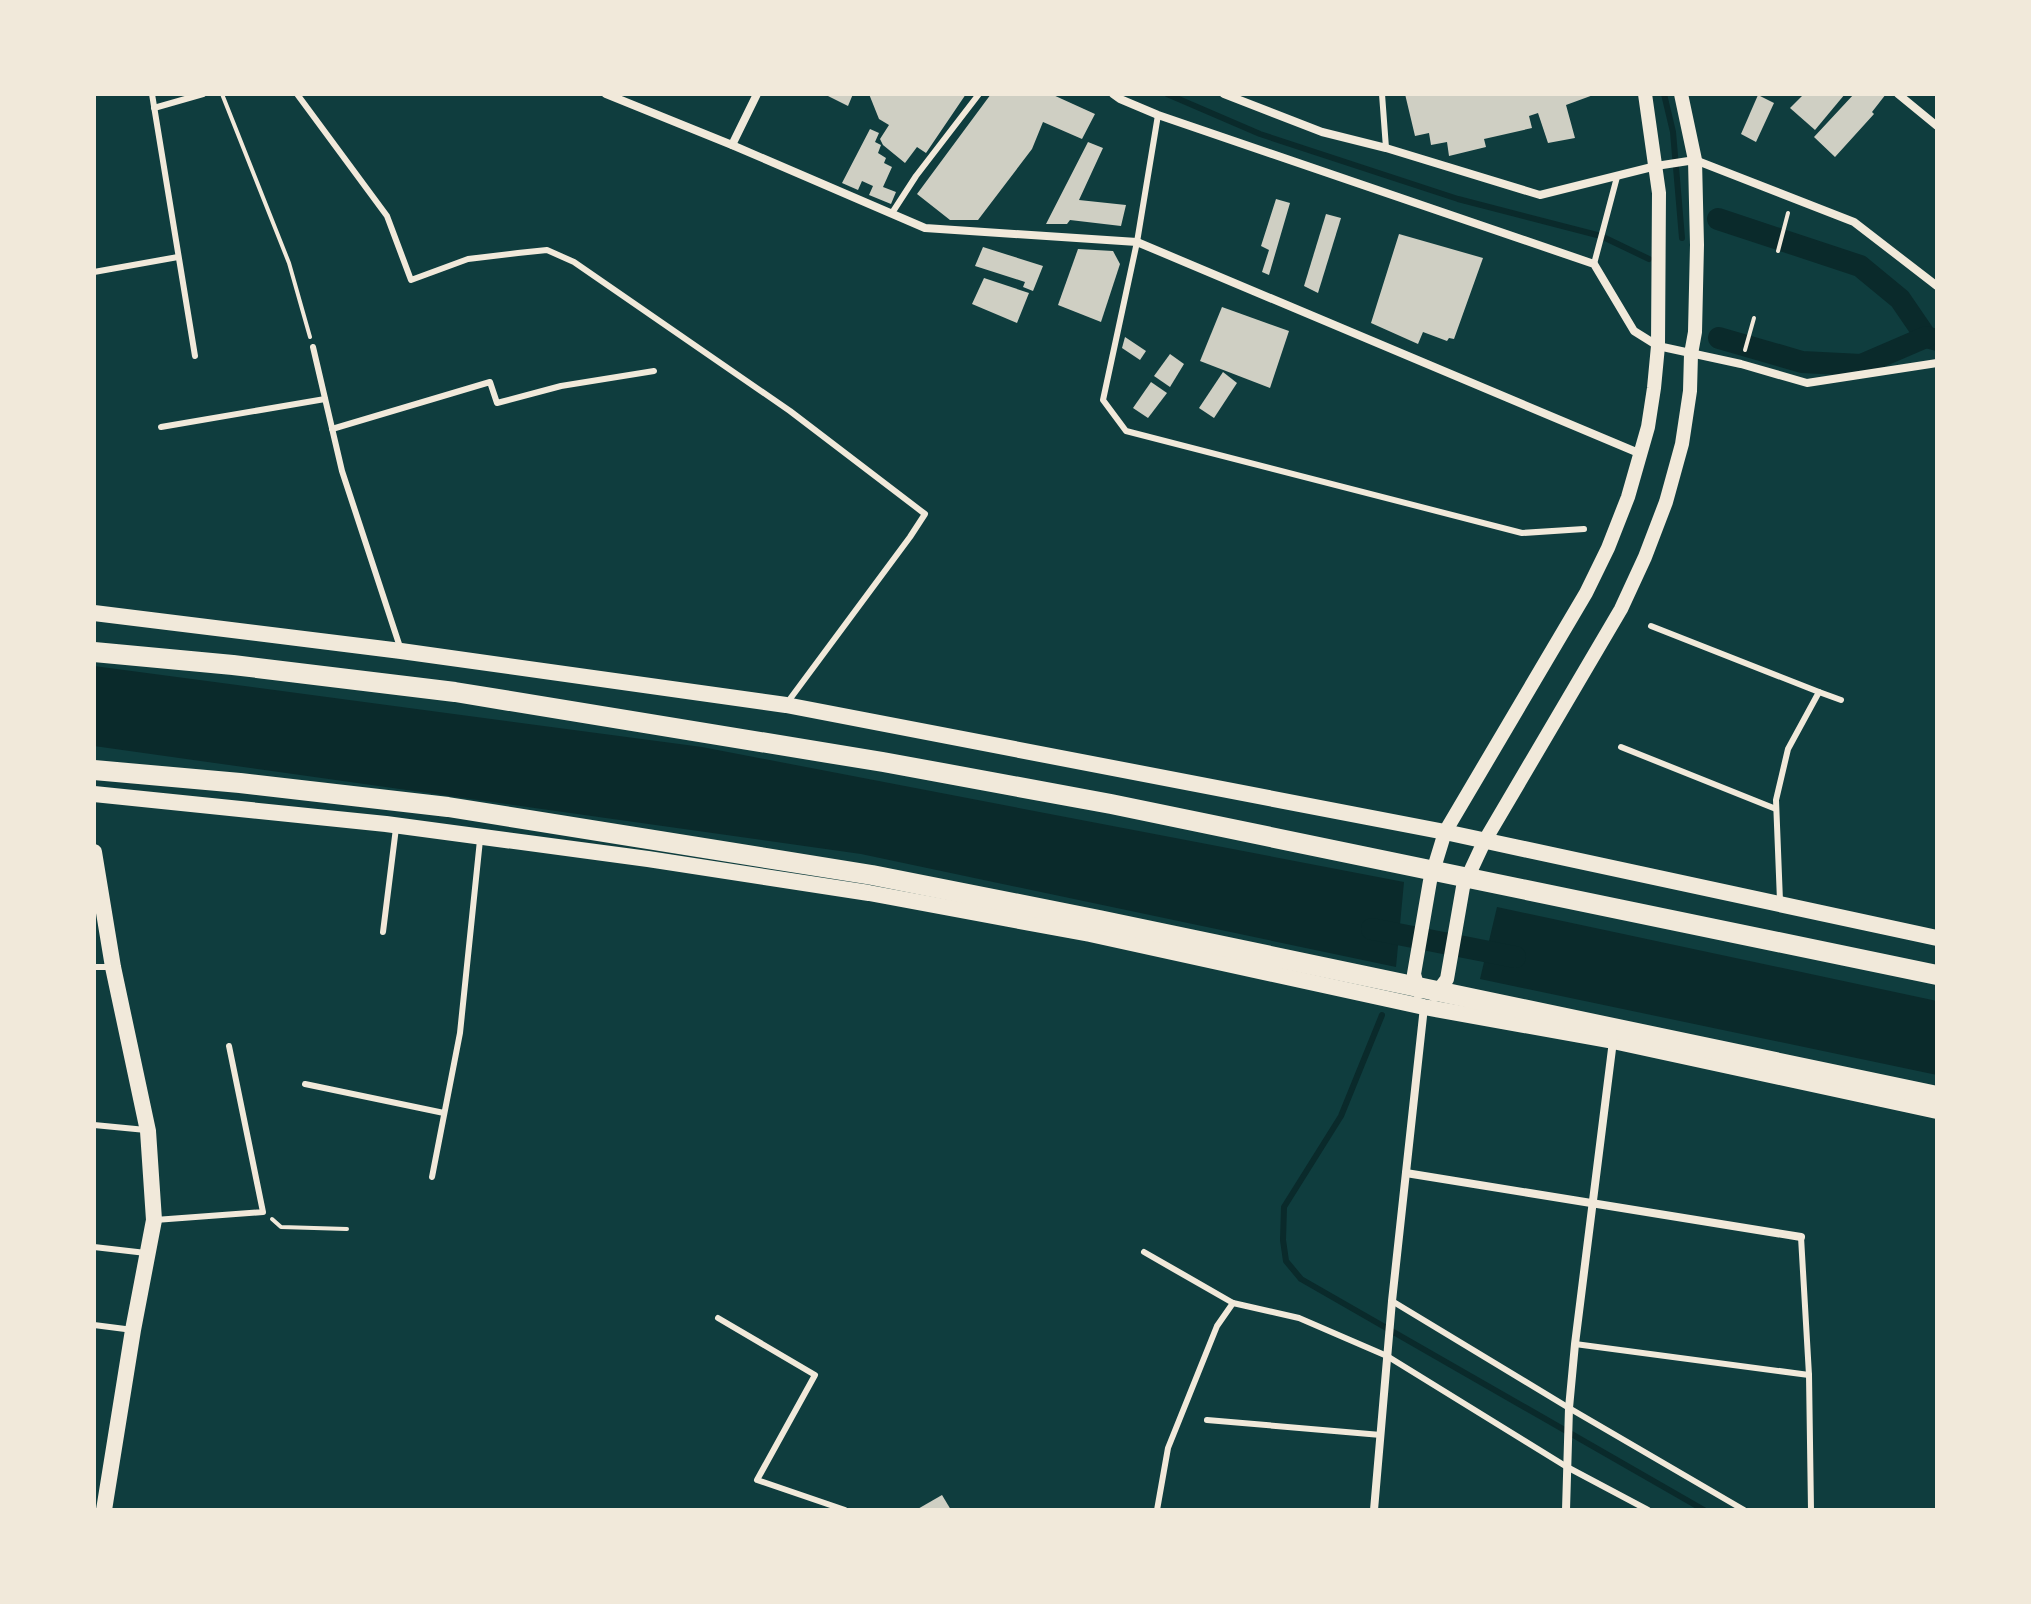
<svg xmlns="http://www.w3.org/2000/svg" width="2031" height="1604" font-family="Helvetica,sans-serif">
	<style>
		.water { fill: #0a2a2b }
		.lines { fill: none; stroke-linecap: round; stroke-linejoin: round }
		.stream { stroke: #0a2a2b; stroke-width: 6 }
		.canal { stroke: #0a2a2b; stroke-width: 22 }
		.building { fill: #cfcfc3 }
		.path { stroke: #f1e9da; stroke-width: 4 }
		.service { stroke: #f1e9da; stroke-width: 6 }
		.minor { stroke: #f1e9da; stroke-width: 8 }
		.tertiary { stroke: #f1e9da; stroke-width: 14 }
		.secondary { stroke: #f1e9da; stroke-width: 16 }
		.trunk { stroke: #f1e9da; stroke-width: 20 }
	</style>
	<rect width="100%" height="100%" fill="#0f3d3e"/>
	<!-- water -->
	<g class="water">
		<path d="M94 666 702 747 1404 882 1396 967 861 854 94 746Z"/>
		<path d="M1497 907 1937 1001V1075L1480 979Z"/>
	</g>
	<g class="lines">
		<!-- stream -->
		<g class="stream">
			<path d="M1167 94 1260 134 1458 199 1601 236 1649 259"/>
			<path d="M1664 94 1673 132 1682 238"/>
			<path d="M1382 1015 1341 1116 1284 1207 1283 1240 1286 1261 1301 1279 1704 1510"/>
		</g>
		<!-- canal -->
		<g class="canal">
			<path d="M1718 219 1860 266 1900 299 1926 337 1937 340"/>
			<path d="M1719 338 1802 362 1861 365 1926 337"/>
			<path d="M1372 929 1515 957"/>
		</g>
	</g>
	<!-- building -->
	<g class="building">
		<path d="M824 94H853L848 106Z"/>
		<path d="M869 94H966L926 153 917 147 905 163 883 145 880 139 889 125 879 119Z"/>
		<path d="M991 94H1051L1095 114 1082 139 1043 122 1032 149 978 220H950L917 194Z"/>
		<path d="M1405 94H1596L1566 105 1575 138 1548 143 1538 113 1529 116 1532 128 1484 139 1486 147 1449 156 1447 142 1431 145 1429 133 1415 136Z"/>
		<path d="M1804 94H1845L1815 130 1790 108Z"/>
		<path d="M1854 94H1886L1872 112 1874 114 1835 157 1814 137Z"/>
		<path d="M1758 95 1774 103 1756 142 1741 134Z"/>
		<path d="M870 129 879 133 875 142 881 145 878 153 886 158 884 163 892 167 883 187 896 192 891 204 869 195 873 186 862 181 858 190 842 183Z"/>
		<path d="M1088 142 1103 148 1079 200 1126 205 1121 226 1070 220 1067 224H1046Z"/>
		<path d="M1276 199 1290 203 1269 275 1262 272 1269 250 1261 246Z"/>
		<path d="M1326 214 1341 218 1318 293 1304 286Z"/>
		<path d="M1399 234 1483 258 1454 339 1449 338 1447 341 1423 332 1418 344 1371 323Z"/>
		<path d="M983 247 1043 266 1033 291 1023 287 1025 282 975 266Z"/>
		<path d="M1078 249 1113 251 1120 264 1101 322 1058 305Z"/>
		<path d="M984 278 1029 293 1017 323 972 304Z"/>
		<path d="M1222 307 1289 331 1270 388 1200 361Z"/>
		<path d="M1125 337 1146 351 1140 360 1122 348Z"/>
		<path d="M1170 354 1184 364 1170 387 1154 376Z"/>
		<path d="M1223 372 1237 383 1214 418 1199 408Z"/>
		<path d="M1151 382 1167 393 1148 418 1133 408Z"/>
		<path d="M942 1495 951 1510H916Z"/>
	</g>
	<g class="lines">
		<!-- path -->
		<g class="path">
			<path d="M222 94 289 263 310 337"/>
			<path d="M1778 251 1788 213"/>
			<path d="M1745 350 1754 318"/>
			<path d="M272 1219 281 1227 347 1229"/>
		</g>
		<!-- service -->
		<g class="service">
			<path d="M152 94 195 356"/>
			<path d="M297 94 387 216 411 280 468 259 518 253 547 250 574 262 790 411 925 514 910 537 787 703"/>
			<path d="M1382 94 1386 148"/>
			<path d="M154 108 203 94"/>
			<path d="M1158 115 1137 242 1103 400 1126 431 1522 533 1584 529"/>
			<path d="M892 213 916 176 979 94"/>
			<path d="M1594 264 1617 177"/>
			<path d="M94 272 178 257"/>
			<path d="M313 347 342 471 400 647"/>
			<path d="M161 427 325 399"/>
			<path d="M332 429 490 382 497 403 561 386 654 371"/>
			<path d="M1651 626 1819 692 1788 749 1776 800 1780 901"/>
			<path d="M1819 692 1841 700"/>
			<path d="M1621 747 1776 809"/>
			<path d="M383 932 396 828"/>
			<path d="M94 967H110"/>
			<path d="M305 1084 444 1113"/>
			<path d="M94 1125 146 1130"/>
			<path d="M432 1177 460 1033 480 840"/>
			<path d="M155 1220 263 1212 229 1046"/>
			<path d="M1801 1237 1809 1375 1811 1510"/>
			<path d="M94 1247 146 1253"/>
			<path d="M1144 1252 1233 1303 1299 1318 1387 1356 1567 1467 1648 1510"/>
			<path d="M1392 1301 1569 1408 1744 1510"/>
			<path d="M718 1318 815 1375 757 1480 845 1510"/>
			<path d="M94 1325 133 1330"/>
			<path d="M1575 1344 1809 1375"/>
			<path d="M1207 1420 1381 1435"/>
			<path d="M1157 1510 1168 1448 1217 1326 1233 1303"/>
		</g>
		<!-- minor -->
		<g class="minor">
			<path d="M606 94 732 145 925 228 1137 242 1641 454"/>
			<path d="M1113 94 1120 99 1158 115 1594 264 1634 331 1658 346 1741 364 1807 383 1937 363"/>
			<path d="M1224 94 1322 132 1386 148 1540 195 1656 166 1695 160 1854 222 1937 286"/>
			<path d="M1898 94 1937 126"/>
			<path d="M732 145 757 94"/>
			<path d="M1406 1173 1801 1237"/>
			<path d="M1374 1510 1392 1301 1424 1007"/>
			<path d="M1566 1510 1569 1408 1575 1344 1613 1041"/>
		</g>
		<!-- tertiary -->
		<g class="tertiary">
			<path d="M1419 992 1414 974 1430 881 1445 832 1586 593 1608 548 1628 497 1648 427 1654 388 1658 346 1659 193 1645 94"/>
			<path d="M1435 995 1447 979 1463 887 1484 842 1621 609 1645 557 1666 502 1682 444 1690 391 1691 354 1695 332 1697 245 1695 160 1681 94"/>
		</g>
		<!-- secondary -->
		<g class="secondary">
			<path d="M94 613 401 651 786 705 1445 832 1937 938"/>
			<path d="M94 794 386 824 648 859 869 893 1090 934 1424 1007 1613 1041 1937 1111"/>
			<path d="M94 852 113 967 148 1131 154 1220 133 1330 104 1510"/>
		</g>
		<!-- trunk -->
		<g class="trunk">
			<path d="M94 652 233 665 455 692 883 762 1111 804 1937 975"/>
			<path d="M94 770 240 783 448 807 872 875 1099 920 1937 1096"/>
		</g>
	</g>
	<!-- border -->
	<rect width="2031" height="1604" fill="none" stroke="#f1e9da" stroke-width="192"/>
</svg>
